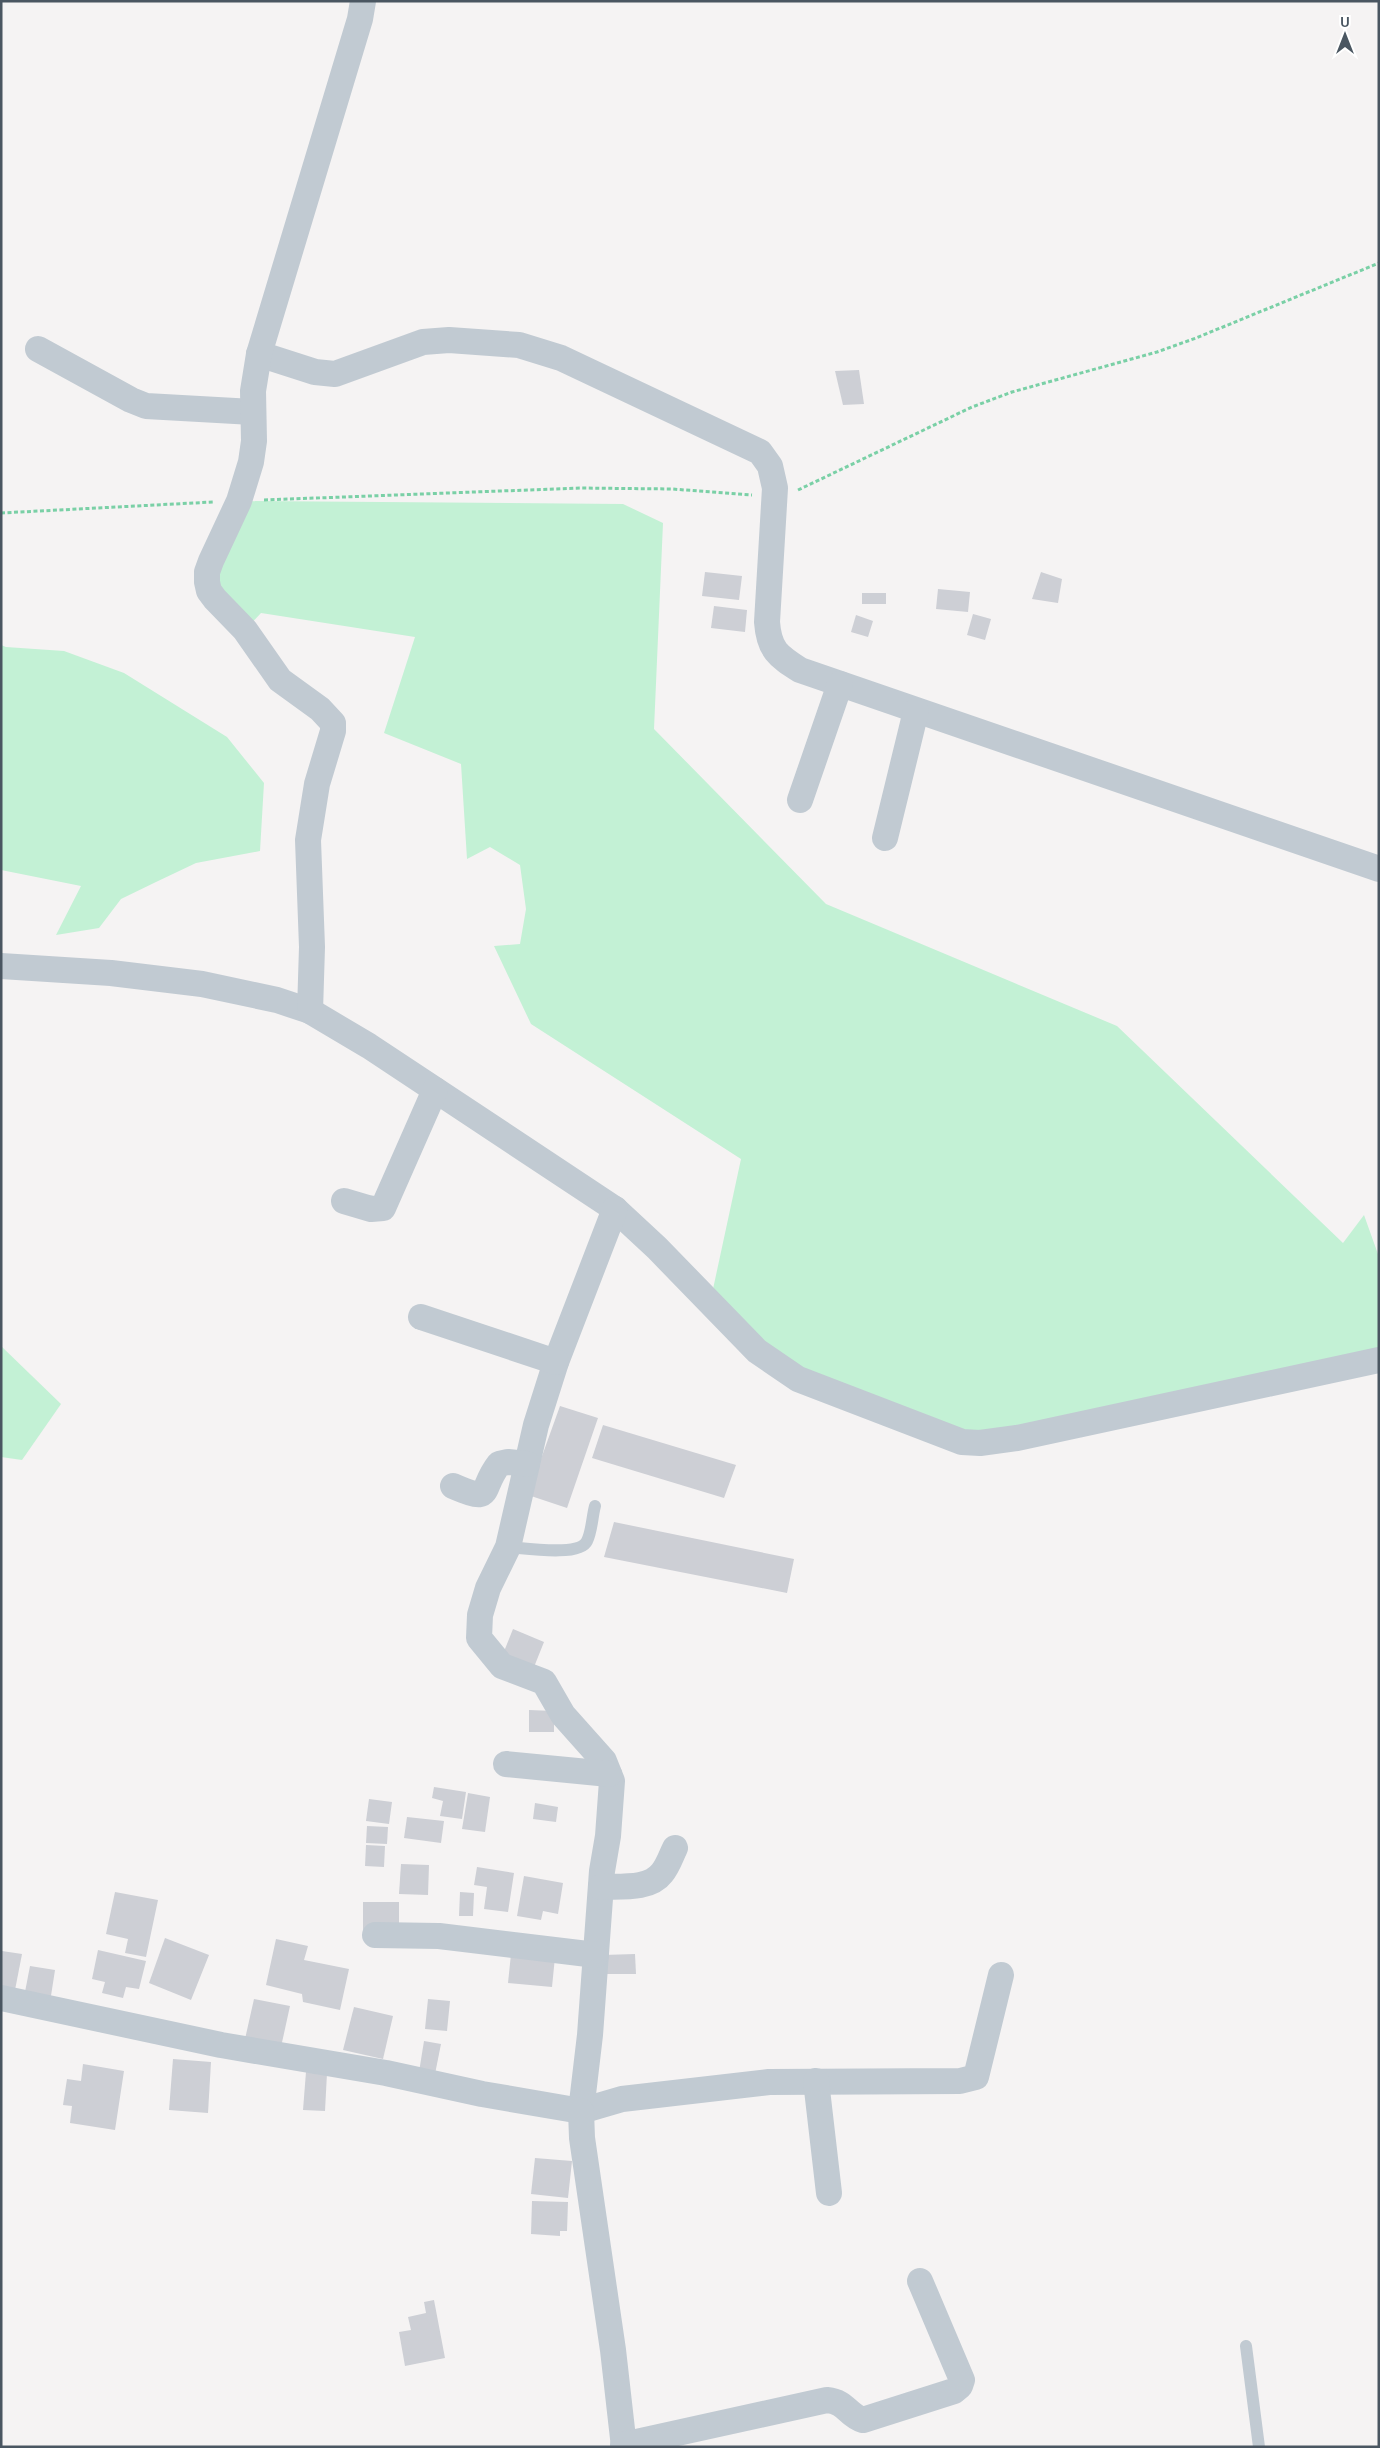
<svg xmlns="http://www.w3.org/2000/svg" width="1380" height="2448" font-family="'Space Grotesk',sans-serif">
	<style>
		.green { fill: #c3f1d5 }
		.building { fill: #cdcfd5 }
		.lines { fill: none; stroke-linecap: round; stroke-linejoin: round }
		.path { stroke: #7ad0a6; stroke-width: 3; stroke-dasharray: 4 2.5; stroke-linecap: butt }
		.service { stroke: #c1cad2; stroke-width: 12 }
		.minor { stroke: #c1cad2; stroke-width: 26 }
	</style>
	<rect width="100%" height="100%" fill="#f5f3f3"/>
	<!-- green -->
	<g class="green">
		<path d="M239 501 623 504 663 523 654 729 826 904 1117 1026 1343 1243 1364 1215 1379 1257V1359L980 1443 798 1379 710 1303 741 1159 531 1024 494 946 520 944 526 909 520 865 490 847 467 859 461 764 384 733 415 637 261 613 245 630 207 582Z"/>
		<path d="M1 645 6 647 64 651 124 673 227 737 264 783 260 851 196 863 156 882 121 899 99 928 56 935 81 886 1 870Z"/>
		<path d="M1 1346 61 1404 22 1460 1 1457Z"/>
	</g>
	<!-- building -->
	<g class="building">
		<path d="M859 370 864 404 843 405 835 371Z"/>
		<path d="M705 572 742 576 739 600 702 596Z"/>
		<path d="M1041 572 1062 579 1058 603 1032 599Z"/>
		<path d="M938 589 970 592 968 612 936 609Z"/>
		<rect x="862" y="593" width="24" height="11"/>
		<path d="M714 606 747 610 745 632 711 628Z"/>
		<path d="M973 614 991 619 985 640 967 635Z"/>
		<path d="M856 615 873 621 868 637 851 632Z"/>
		<path d="M560 1406 598 1418 567 1508 528 1495Z"/>
		<path d="M603 1425 736 1465 724 1498 592 1458Z"/>
		<path d="M614 1522 794 1559 787 1593 604 1557Z"/>
		<path d="M513 1629 544 1642 532 1672 503 1654Z"/>
		<path d="M529 1710 554 1711V1732H529Z"/>
		<path d="M434 1787 466 1792 462 1819 440 1816 443 1801 432 1798Z"/>
		<path d="M468 1793 490 1797 485 1832 462 1829Z"/>
		<path d="M369 1799 392 1802 389 1824 366 1821Z"/>
		<path d="M535 1803 558 1807 556 1822 533 1819Z"/>
		<path d="M407 1817 444 1821 441 1843 404 1838Z"/>
		<path d="M367 1826 388 1827 387 1844 366 1843Z"/>
		<path d="M366 1845 385 1846 384 1867 365 1866Z"/>
		<path d="M401 1864 429 1865 428 1895 399 1894Z"/>
		<path d="M477 1867 514 1873 508 1912 484 1909 487 1887 474 1885Z"/>
		<path d="M524 1876 563 1883 558 1914 543 1911 541 1920 517 1916Z"/>
		<path d="M115 1892 158 1900 146 1957 125 1953 128 1939 106 1934Z"/>
		<path d="M460 1892 474 1893 473 1916H459Z"/>
		<path d="M363 1902H399V1924L386 1932H363Z"/>
		<path d="M165 1938 209 1955 191 2000 149 1983Z"/>
		<path d="M276 1939 308 1946 304 1960 349 1969 340 2010 303 2002 302 1994 266 1985Z"/>
		<path d="M98 1950 146 1961 139 1989 126 1987 123 1998 102 1993 105 1982 92 1979Z"/>
		<path d="M2 1951 22 1954 15 1990 1 1988Z"/>
		<path d="M511 1954 555 1957 552 1987 508 1983Z"/>
		<path d="M635 1954 636 1974H603V1955Z"/>
		<path d="M30 1966 55 1970 50 2002 25 1992Z"/>
		<path d="M254 1999 290 2006 281 2047 245 2039Z"/>
		<path d="M428 1999 450 2001 447 2031 425 2029Z"/>
		<path d="M354 2007 393 2016 383 2059 343 2050Z"/>
		<path d="M424 2041 441 2044 435 2074 419 2072Z"/>
		<path d="M173 2059 211 2062 208 2113 169 2110Z"/>
		<path d="M83 2064 124 2071 115 2130 70 2123 72 2106 63 2105 67 2079 81 2081Z"/>
		<path d="M306 2072 327 2073 325 2111 303 2110Z"/>
		<path d="M535 2158 572 2161 568 2198 531 2194Z"/>
		<path d="M532 2201 568 2202 567 2231H560V2236L531 2234Z"/>
		<path d="M434 2300 445 2358 405 2366 399 2332 411 2330 408 2317 426 2313 424 2302Z"/>
	</g>
	<g class="lines">
		<!-- path -->
		<g class="path">
			<path d="M798 490 972 407 1012 392 1157 352 1196 338 1379 263"/>
			<path d="M264 500 580 488 672 489 752 495"/>
			<path d="M1 513 213 502"/>
		</g>
		<!-- service -->
		<g class="service">
			<path d="M508 1547C524 1548 580 1557 587 1541 592 1531 592 1517 595 1506"/>
			<path d="M1246 2346 1259 2447"/>
		</g>
		<!-- minor -->
		<g class="minor">
			<path d="M38 349 131 400 146 406 253 412"/>
			<path d="M259 354 315 372 335 374 423 342 449 340 519 345 561 358 760 452 770 466 775 488 767 622C769 650 778 656 800 670L1379 869"/>
			<path d="M800 800 840 684"/>
			<path d="M885 838 916 711"/>
			<path d="M1 966 111 973 202 984 277 1000 310 1011 369 1046 615 1209 657 1248 757 1351 798 1379 962 1442 980 1443 1017 1438 1379 1360"/>
			<path d="M310 1011 312 947 308 840 317 784 333 731V723L320 709 280 680 245 630 215 599 209 591 207 582V572L211 561 239 501 251 462 254 441 253 391 259 354 360 19 363 1"/>
			<path d="M344 1201 371 1209 383 1208 435 1090"/>
			<path d="M615 1209 556 1362 536 1425 508 1547 488 1588 480 1615 479 1638 502 1666 544 1682 563 1715 604 1761 612 1781 608 1836 602 1871 590 2035 581 2111 622 2099 769 2082 960 2081 976 2077 1001 1975"/>
			<path d="M421 1317 556 1362"/>
			<path d="M453 1486C495 1504 478 1491 499 1464L508 1462 527 1464"/>
			<path d="M506 1764 609 1774"/>
			<path d="M601 1887C620 1886 649 1890 662 1873 668 1866 671 1856 675 1848"/>
			<path d="M375 1935 439 1936 596 1955"/>
			<path d="M1 1998 221 2045 386 2073 482 2094 581 2111 582 2138 613 2350 624 2447"/>
			<path d="M816 2081 829 2193"/>
			<path d="M623 2445 827 2400C847 2402 847 2415 863 2420L954 2391 960 2386 962 2380 920 2281"/>
		</g>
	</g>
	<!-- border -->
	<rect width="1380" height="2448" fill="none" stroke="#4a5661" stroke-width="5"/>
	<!-- north arrow -->
	<g transform="translate(1345 35)" stroke="#ffffff" stroke-width="4" paint-order="stroke">
	<path d="M0-4L9 19L0 12L-9 19Z" fill="#4a5661"/>
	<text y="-8" font-size="14" font-weight="bold" text-anchor="middle" fill="#4a5661">U</text>
	</g>
</svg>
